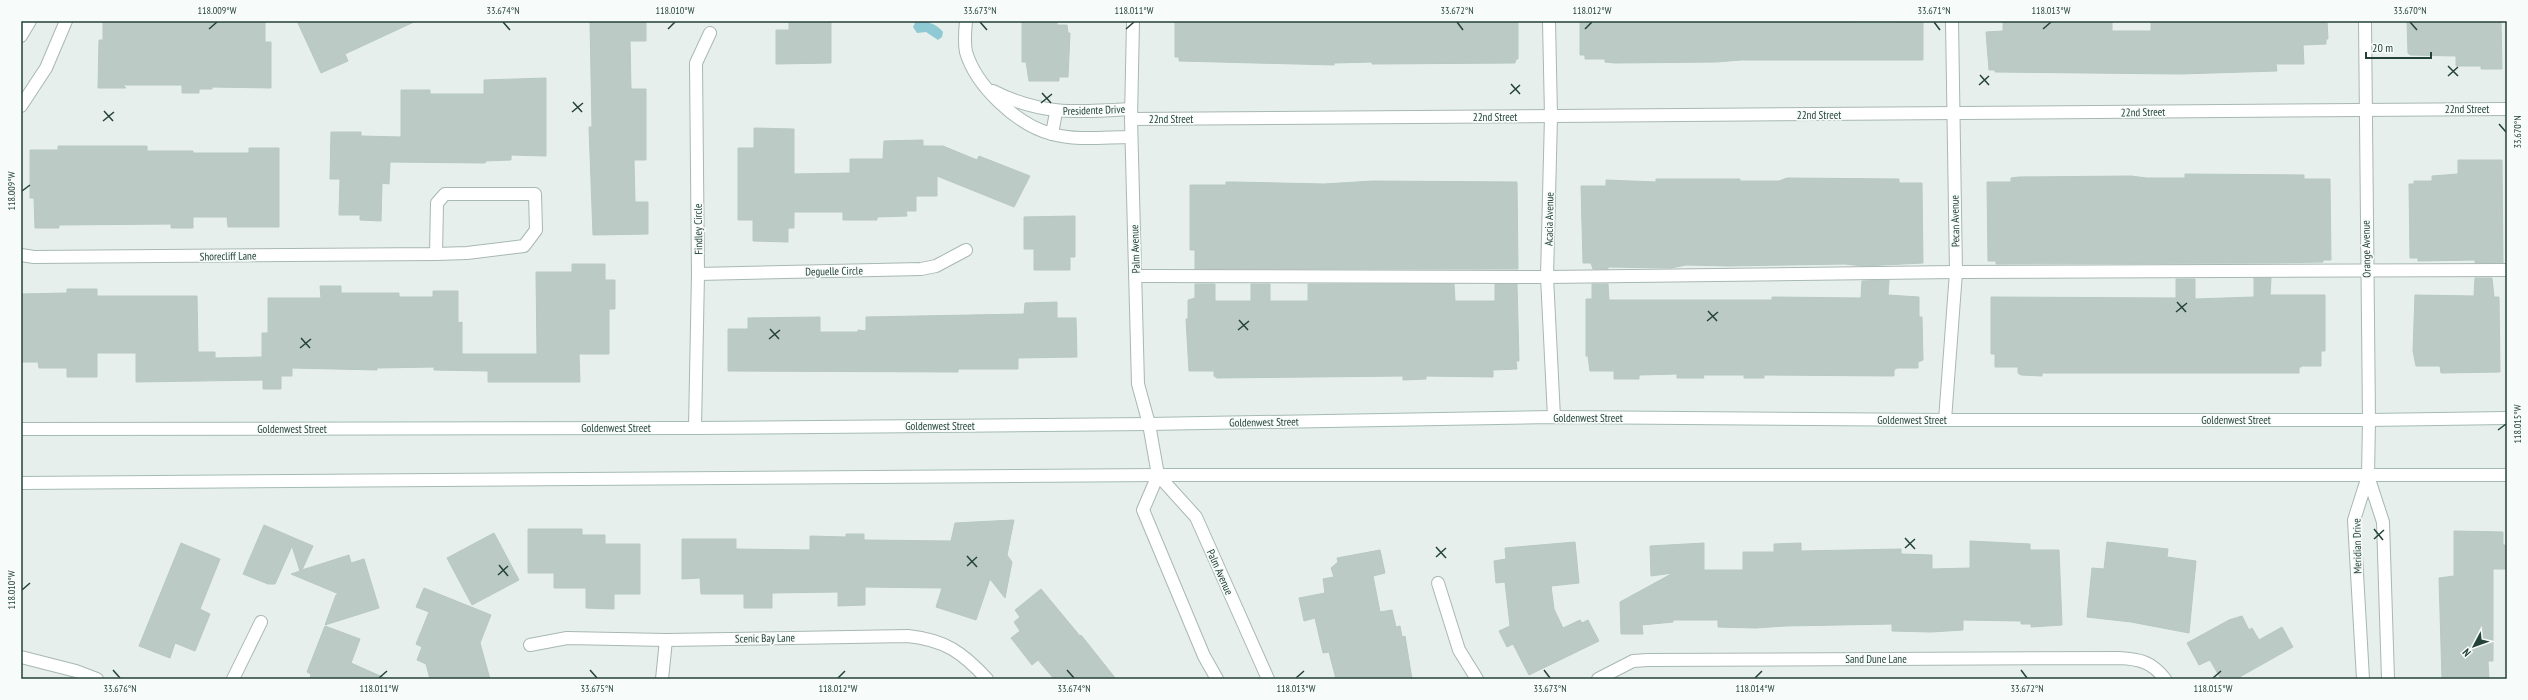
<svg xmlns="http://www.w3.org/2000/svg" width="2528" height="700" font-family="'PT Sans Narrow',sans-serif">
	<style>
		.water { fill: #8ec9d4 }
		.building { fill: #bbcac4; stroke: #b8c9c2 }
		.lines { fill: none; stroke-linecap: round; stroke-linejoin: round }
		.service-casing { stroke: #a8b8b2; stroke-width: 14 }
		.minor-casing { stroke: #a8b8b2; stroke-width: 14 }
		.tertiary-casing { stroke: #a8b8b2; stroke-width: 14 }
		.secondary-casing { stroke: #a4bbb3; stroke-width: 14 }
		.service { stroke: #fff; stroke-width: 12 }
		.minor { stroke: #fff; stroke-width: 12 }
		.tertiary { stroke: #fff; stroke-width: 12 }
		.secondary { stroke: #fff; stroke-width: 12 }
		.ticks { fill: none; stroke: #24423a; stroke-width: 1.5 }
		.labels { text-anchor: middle; stroke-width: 3.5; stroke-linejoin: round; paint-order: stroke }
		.street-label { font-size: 11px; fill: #24423a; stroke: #f7fbf9 }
		.neatline { fill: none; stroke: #24423a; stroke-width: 1.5 }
		.ticks-label { font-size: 10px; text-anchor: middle; fill: #24423a }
	</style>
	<rect width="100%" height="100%" fill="#e6efeb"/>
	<!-- water -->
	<path class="water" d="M916 21C926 21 936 23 943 32L942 37 938 40 926 32 917 33 913 27Z"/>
	<!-- building -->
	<g class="building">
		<path d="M103 21H265V42H271V88L212 87V89H199V93H182V85H123L126 88H98L99 40H103Z"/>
		<path d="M297 21H416L345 54 348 61 321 73Z"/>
		<path d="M590 21H646V41H630L631 89H646V160H634L635 202H648V234L593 235 589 127H592Z"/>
		<path d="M789 21H831V63L776 64V30H789Z"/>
		<path d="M1022 21H1057V25H1067L1068 33H1070L1068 77H1059V81H1029L1026 62H1022Z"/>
		<path d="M1175 21H1518V59H1516L1515 63 1372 64V62L1334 63V65L1179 61V57H1175Z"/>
		<path d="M1580 21H1854V23H1896V21H1923V60H1741L1716 62 1615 63 1605 62V59H1585V55H1580Z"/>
		<path d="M2003 21H2112V31H2151V21H2327L2328 39H2326V44L2303 45 2304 64H2276L2277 71 2180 74 1995 72V70H1989L1986 32 2003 31Z"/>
		<path d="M2407 21H2501L2502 69H2481V66H2456V56L2410 55 2408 53Z"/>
		<path d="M546 78V156L511 155V160L486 161 485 163 390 162 389 184 382 183 381 221 360 220V215H339L340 179H330L331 132H361V136L401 137V90H430V94H484V80Z"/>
		<path d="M754 128 794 129V174L850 173V159H883L884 141 923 140V146H943L977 160 979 156 1030 176 1014 207 937 176V196H916V211H906L907 216 877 217V220H843V212H794V228H788V242L753 241V220H738V148H754Z"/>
		<path d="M58 146H147V151H193V153H249V148H279V227H228L227 217H193V228H171V224L59 225V228H35L34 198H30V150H58Z"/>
		<path d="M2458 160H2502L2503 263H2475V260L2418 261V258H2410L2409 184H2414V181H2432V176L2458 174Z"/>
		<path d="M2185 174 2304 175V179H2330L2331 260H2323V262L2272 263 1996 264V261H1988L1987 182H2011V178L2019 177 2131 176 2146 178H2185Z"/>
		<path d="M1787 178 1899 179V183H1922L1923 263 1863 266 1845 264 1729 266 1686 265 1671 268 1608 267V269H1593L1591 263H1583L1581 186H1606V180L1656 182V179H1740V181H1779Z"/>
		<path d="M1373 181 1517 182 1518 269H1195V250H1190V185H1226V182H1233L1324 184Z"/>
		<path d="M1075 216V257H1070V270H1034V249H1024V217Z"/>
		<path d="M572 264H605V280H615V309H609V354H579L580 382H488V371L434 370V367L377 368V370L292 368V376H281V389H263V380L136 382V353H97V377H67V368H39L38 362H21V294L67 293V289H97V296H197L198 352H215V358L262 357V333H268V298H321L320 286H341V293H399V297H433V291H458V323L462 322V354H537L536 272H572Z"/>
		<path d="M2254 278H2271L2270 295H2325V351H2321V366H2302L2299 368V373H2042V376L2021 375 2018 373V367H1995V354H1991V297L2176 298V279H2195V299L2254 297Z"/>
		<path d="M2475 278H2492L2494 297H2499L2500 372 2441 373 2440 366H2416L2413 351 2415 295 2474 296Z"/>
		<path d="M1889 280 1888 295 1919 297V317H1922L1923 360 1918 362V368H1897L1894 370V376L1764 375V378H1744V375H1703L1704 378H1677V374L1639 375V379H1614V371H1590L1588 356H1586V299H1592V284H1608L1609 300H1772V297L1861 298 1862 281Z"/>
		<path d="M1195 284H1215V301H1251V284H1270V301H1308V284H1454L1455 301H1495V284H1517L1519 361H1516L1517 369 1493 370V377L1426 376V379L1403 380V376L1217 378 1214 376V371H1189L1186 319H1188V300L1195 298Z"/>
		<path d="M1057 302V318H1076L1077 357 1018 358V369H958V372L728 371V329H748V318L820 317V332H858V330L866 331V317L1024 314 1025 303Z"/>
		<path d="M1014 520 1007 555 1012 562 1005 598 990 579 976 620 936 607 942 588 865 587V605L838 606V592L772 593V608H744V594H701L700 578 682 579V539H736V549L810 550V536L846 537V534H864V540L951 541 955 523Z"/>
		<path d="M264 525 313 546 302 570 349 555 351 563 364 559 379 608 325 625 336 595 339 594 291 574 300 571 292 546 275 584H268L243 574Z"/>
		<path d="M528 529H582V535H605V544H640V594H614V609L586 608V588H554V573H528Z"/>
		<path d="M2454 531 2503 532V545H2506V569H2493V661H2488L2489 679H2442L2439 578 2454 576Z"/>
		<path d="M494 533 519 580 472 605 447 558Z"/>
		<path d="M1970 541 2030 544V550H2059L2062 625 2031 627V624H2021V621L1963 620V630L1931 632 1892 631V624L1785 626 1756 628 1718 627V620H1673V622L1642 625 1643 634H1621L1620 602 1673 573 1651 576 1650 546 1704 543V570H1743V552H1774V544L1801 543V551L1901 549V554L1932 555V569L1970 568Z"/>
		<path d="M1575 542 1579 583 1551 586 1554 609 1563 628 1580 620 1582 623 1588 620 1599 641 1529 675 1513 644 1507 647 1499 631 1510 626 1505 582 1496 583 1494 561 1506 559 1505 548Z"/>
		<path d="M2107 542 2168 549 2167 557 2196 561 2189 633 2131 622 2087 617 2092 568 2104 569Z"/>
		<path d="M181 543 220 559 200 609 210 614 195 651 175 643 170 658 139 646Z"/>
		<path d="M1380 550 1385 573 1373 576 1380 612 1392 610 1396 627 1400 626 1402 637 1405 636 1412 679H1336L1329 652 1323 653 1315 618 1304 621 1299 598 1325 593 1323 579 1334 577 1331 568 1338 562 1337 558Z"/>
		<path d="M424 588 491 615 480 643 490 679H430L426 664 417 660 422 647 416 644 429 612 416 607Z"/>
		<path d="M1041 589 1080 636 1081 635 1116 679H1054L1038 660 1032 665 1011 638 1020 631 1014 622 1020 617 1015 610Z"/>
		<path d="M2242 616 2249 630 2252 628 2259 640 2282 627 2293 647 2236 679H2221L2210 660 2199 665 2187 643 2229 620Z"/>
		<path d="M325 626 360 639 351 663 387 679H310L311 674 307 672Z"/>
	</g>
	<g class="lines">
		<defs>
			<path id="service" d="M1136 276 1547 277 1956 272 2507 270"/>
			<g id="minor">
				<path d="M966 21C965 31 964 42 966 52 976 86 1017 125 1052 134 1077 141 1105 137 1131 137"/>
				<path d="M1549 21 1551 116 1547 277 1554 417"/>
				<path d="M21 36 30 21"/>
				<path d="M993 91C1042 116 1079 112 1131 109"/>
				<path d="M21 106 46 68 66 21"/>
				<path d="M1131 119 2507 109"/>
				<path d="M1052 134 1056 112"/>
				<path d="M21 255 34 257 436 254 467 253 524 246 536 230 535 194H445L437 203 436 254"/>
				<path d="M698 274 921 269 936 266 966 250"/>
				<path d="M1945 420 1956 272 1952 21"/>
				<path d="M695 428 698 274 696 63 710 33"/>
				<path d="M2368 476 2383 522 2388 679"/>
				<path d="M1438 583 1459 650 1477 679"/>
				<path d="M530 645 567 638 666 640 908 636C945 640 962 652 987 679"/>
				<path d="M21 657 76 671 97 679"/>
				<path d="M233 679 261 622"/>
				<path d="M662 679 666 640"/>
				<path d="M1598 679 1633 661 1648 660 2119 658C2140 659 2152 662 2165 679"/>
				<path d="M2363 679 2354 520 2368 476"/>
			</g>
			<g id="tertiary">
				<path d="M1133 21 1131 119 1138 384 1149 424 1158 475 1196 517 1268 679"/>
				<path d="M2365 21 2369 420 2368 476"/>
				<path d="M1158 475 1143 510 1204 656 1217 679"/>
			</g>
			<g id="secondary">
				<path d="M21 429 695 428 1149 424 1554 417 1945 420H2369L2507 418"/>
				<path d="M21 483 1158 475H2507"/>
			</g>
		</defs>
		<!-- service casing -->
		<use href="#service" class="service-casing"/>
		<!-- minor casing -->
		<use href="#minor" class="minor-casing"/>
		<!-- tertiary casing -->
		<use href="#tertiary" class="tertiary-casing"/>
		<!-- secondary casing -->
		<use href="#secondary" class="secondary-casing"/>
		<!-- service -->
		<use href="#service" class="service"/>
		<!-- minor -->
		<use href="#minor" class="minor"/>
		<!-- tertiary -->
		<use href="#tertiary" class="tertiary"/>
		<!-- secondary -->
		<use href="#secondary" class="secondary"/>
	</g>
	<!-- ticks -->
	<path class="ticks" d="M503 22 510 30M980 22 987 30M1457 22 1463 30M1934 22 1940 30M2410 22 2417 30M209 29 217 22M668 29 675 22M1126 29 1134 22M1585 29 1592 22M2043 29 2051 22M2448 66 2458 76M1980 75 1989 85M2448 76 2458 67M1511 84 1520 94M1979 85 1989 76M1042 93 1051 103M1510 94 1520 85M573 102 582 112M1041 103 1052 94M104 111 113 121M572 112 583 103M103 121 114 112M2499 124 2506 132M22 191 30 185M2177 302 2186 312M1708 311 1717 321M2176 312 2187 303M1239 320 1248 330M1707 321 1718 312M770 329 779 339M1238 330 1249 321M301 338 310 348M769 339 780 330M300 348 311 339M2498 430 2506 424M2374 529 2383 540M1905 538 1915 549M2374 539 2384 530M1436 547 1446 558M1905 548 1915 539M967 556 977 567M1436 557 1446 548M499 565 508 576M967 566 977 557M498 575 508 566M22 590 30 583M113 670 120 678M590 670 597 678M1067 670 1074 678M1544 670 1550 678M2021 670 2027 678M379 678 387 671M838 678 845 671M1296 678 1304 671M1755 678 1762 671M2213 678 2221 671"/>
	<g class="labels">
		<!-- street labels -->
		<g class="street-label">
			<text x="2467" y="113">22nd Street</text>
			<text transform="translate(1094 110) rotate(-2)" y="4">Presidente Drive</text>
			<text transform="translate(2143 112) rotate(-1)" y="4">22nd Street</text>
			<text x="1819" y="119">22nd Street</text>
			<text x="1495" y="121">22nd Street</text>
			<text x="1171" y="123">22nd Street</text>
			<text transform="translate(1549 219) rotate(-89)" y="4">Acacia Avenue</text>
			<text transform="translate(1955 221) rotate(-91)" y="4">Pecan Avenue</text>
			<text transform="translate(698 229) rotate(-91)" y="4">Findley Circle</text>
			<text transform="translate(1135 249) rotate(-92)" y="4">Palm Avenue</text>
			<text transform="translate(2366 249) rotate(-91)" y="4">Orange Avenue</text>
			<text transform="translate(228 256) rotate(-1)" y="4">Shorecliff Lane</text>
			<text transform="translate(834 271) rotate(-1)" y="4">Deguelle Circle</text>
			<text x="1588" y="422">Goldenwest Street</text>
			<text x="1912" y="424">Goldenwest Street</text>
			<text x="2236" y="424">Goldenwest Street</text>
			<text transform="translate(1264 422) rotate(-1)" y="4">Goldenwest Street</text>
			<text x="940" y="430">Goldenwest Street</text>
			<text x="616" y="432">Goldenwest Street</text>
			<text x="292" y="433">Goldenwest Street</text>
			<text transform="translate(2357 546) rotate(-91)" y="4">Meridian Drive</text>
			<text transform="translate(1220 572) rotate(66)" y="4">Palm Avenue</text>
			<text transform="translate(765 638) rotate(-1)" y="4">Scenic Bay Lane</text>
			<text x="1876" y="663">Sand Dune Lane</text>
		</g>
	</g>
	<!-- border -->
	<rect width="2528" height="700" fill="none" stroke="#f7fbf9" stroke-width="44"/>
	<!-- north arrow -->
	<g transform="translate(2474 646) rotate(229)" stroke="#f7fbf9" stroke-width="3" paint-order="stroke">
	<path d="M0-3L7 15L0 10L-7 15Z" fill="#24423a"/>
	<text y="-6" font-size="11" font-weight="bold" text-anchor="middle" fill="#24423a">N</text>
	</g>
	<!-- scale -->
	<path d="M2366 52v6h65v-6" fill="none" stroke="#24423a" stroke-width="2"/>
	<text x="2372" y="52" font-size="12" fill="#24423a" stroke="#f7fbf9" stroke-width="3" paint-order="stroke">20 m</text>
	<rect x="22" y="22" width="2484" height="656" class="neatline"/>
	<g class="ticks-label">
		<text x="217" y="14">118.009°W</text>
		<text x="503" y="14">33.674°N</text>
		<text x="675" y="14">118.010°W</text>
		<text x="980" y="14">33.673°N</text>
		<text x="1134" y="14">118.011°W</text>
		<text x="1457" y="14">33.672°N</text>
		<text x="1592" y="14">118.012°W</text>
		<text x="1934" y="14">33.671°N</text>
		<text x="2051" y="14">118.013°W</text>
		<text x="2410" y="14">33.670°N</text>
		<text transform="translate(2517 132) rotate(-90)" y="4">33.670°N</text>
		<text transform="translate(11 191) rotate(-90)" y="4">118.009°W</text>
		<text transform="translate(2517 424) rotate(-90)" y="4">118.015°W</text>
		<text transform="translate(11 590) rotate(-90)" y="4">118.010°W</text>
		<text x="120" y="692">33.676°N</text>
		<text x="379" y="692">118.011°W</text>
		<text x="597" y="692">33.675°N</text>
		<text x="838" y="692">118.012°W</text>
		<text x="1074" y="692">33.674°N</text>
		<text x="1296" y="692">118.013°W</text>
		<text x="1550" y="692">33.673°N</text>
		<text x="1755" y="692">118.014°W</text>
		<text x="2027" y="692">33.672°N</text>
		<text x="2213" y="692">118.015°W</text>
	</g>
</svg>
